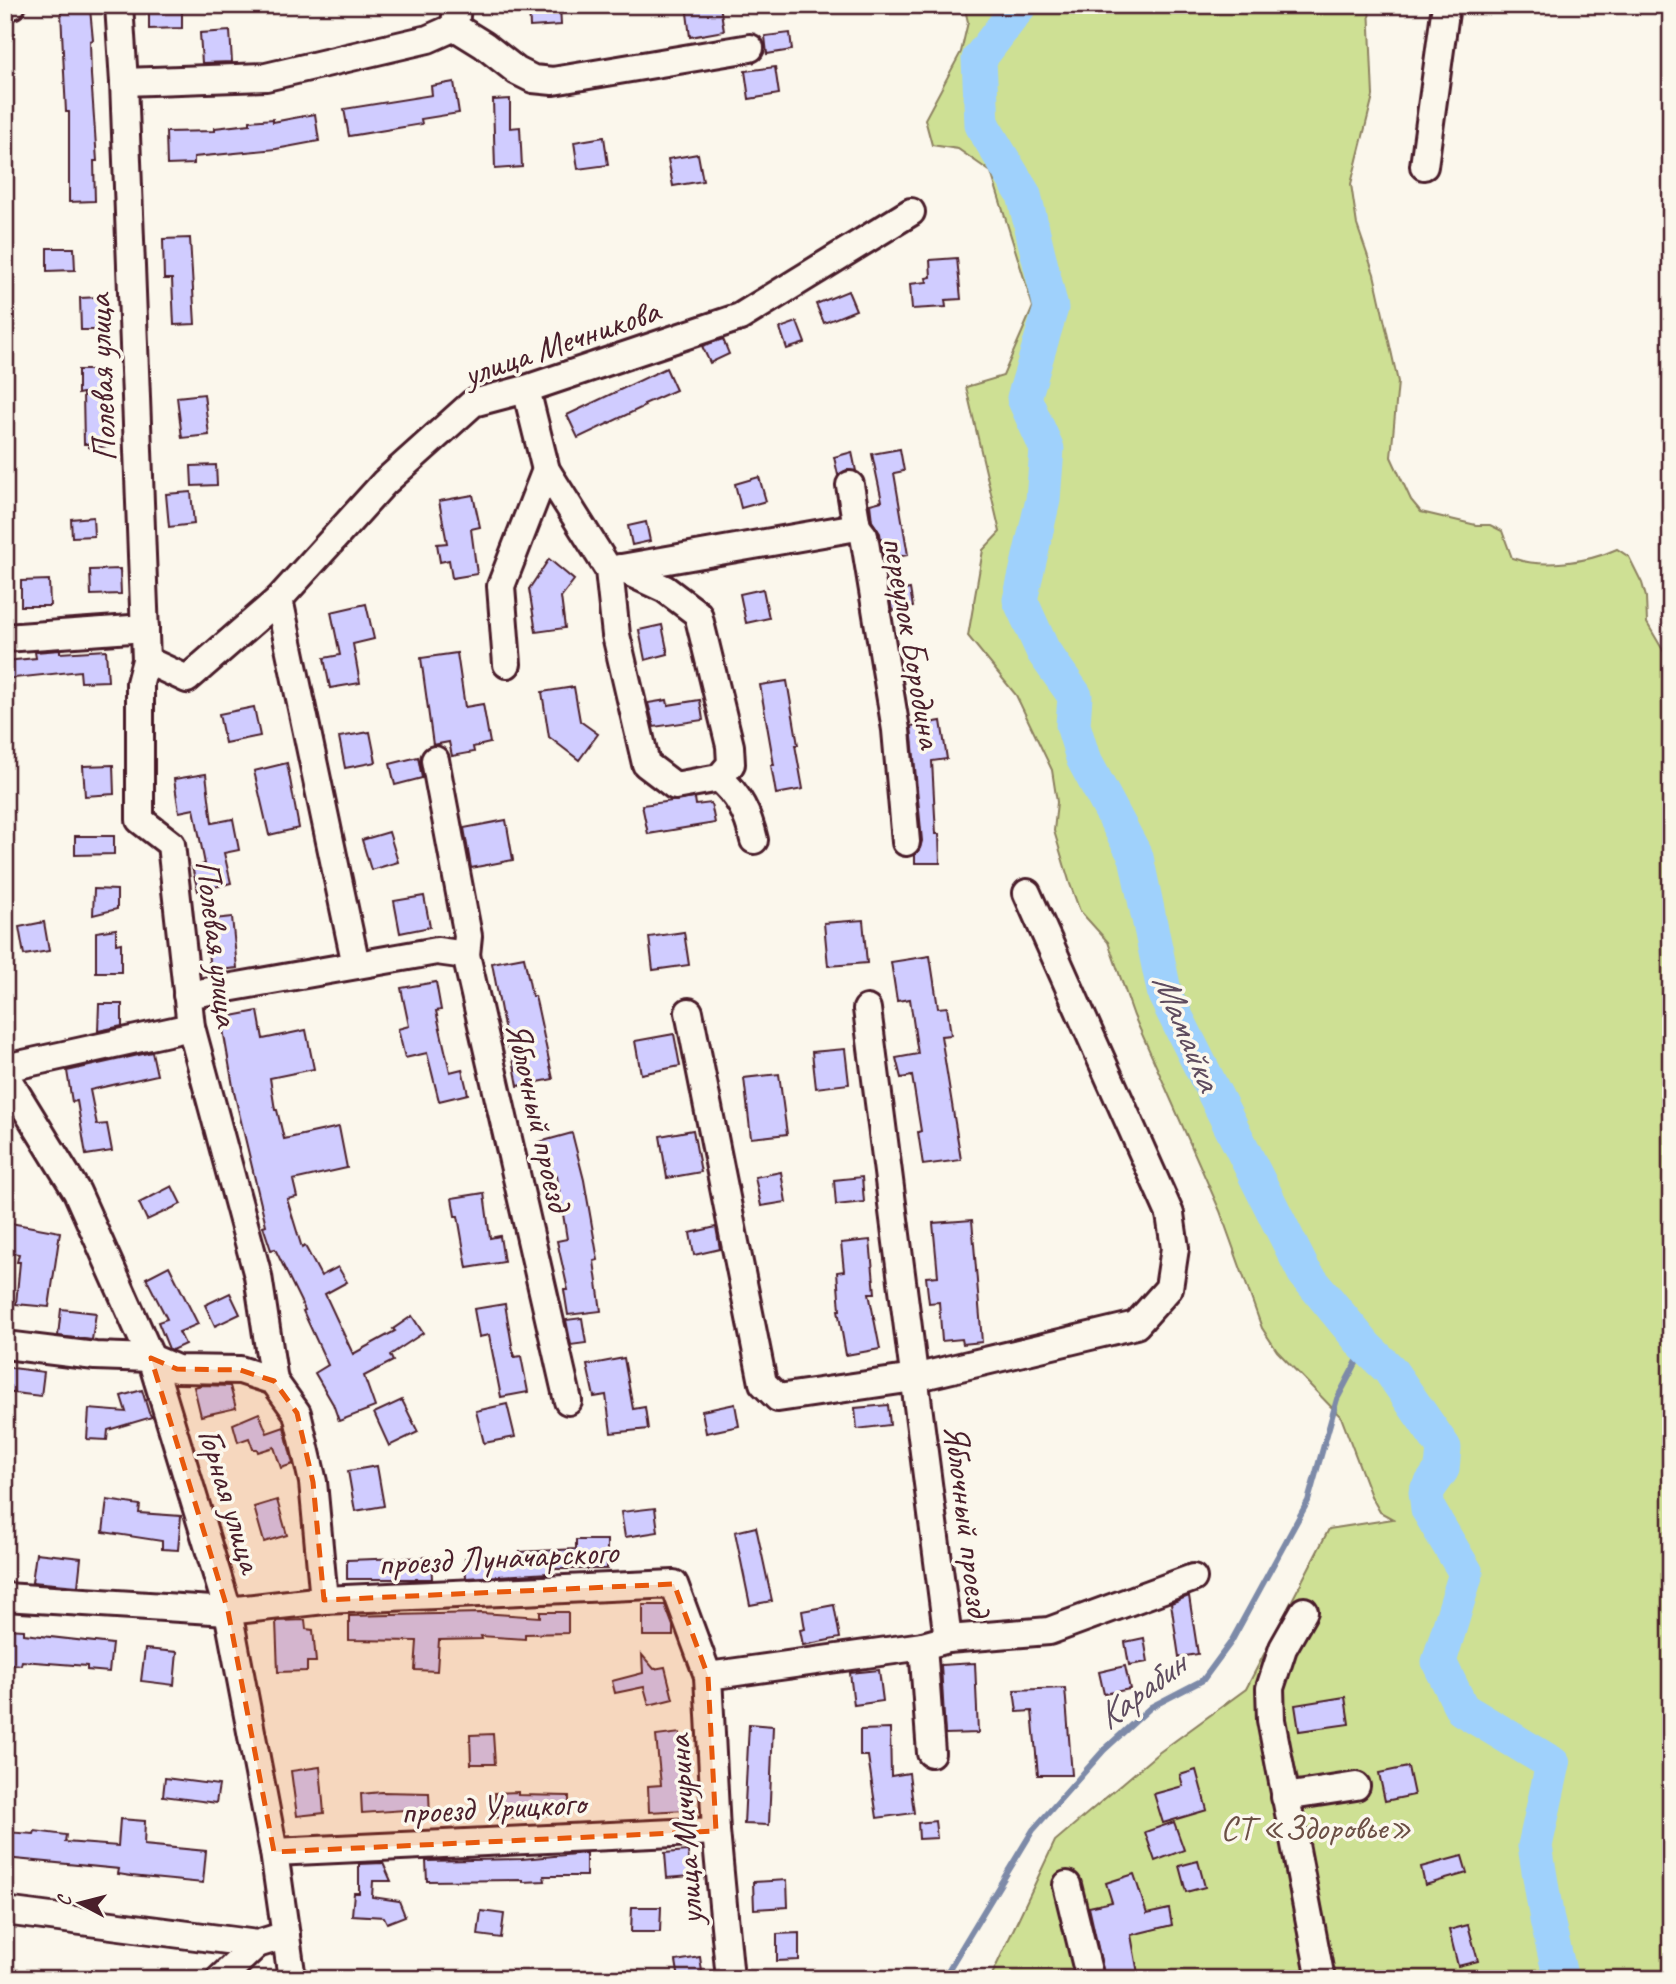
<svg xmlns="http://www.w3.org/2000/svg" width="1676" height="1984" font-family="Caveat,sans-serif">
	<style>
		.green { fill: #cee094; stroke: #8c8060; stroke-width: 2 }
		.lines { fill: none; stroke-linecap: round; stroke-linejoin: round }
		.stream { stroke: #7d8aa8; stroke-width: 6 }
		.river { stroke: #9fd1fc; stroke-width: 35 }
		.building { fill: #d0ccff; stroke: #4a1f2b; stroke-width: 2 }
		.minor-casing { stroke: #4a1f2b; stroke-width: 32 }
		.minor { stroke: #fbf7ec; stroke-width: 26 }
		.marked { fill: #e8590c; fill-opacity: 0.2; stroke: #e8590c; stroke-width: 5; stroke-dasharray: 14 9; stroke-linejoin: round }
		.labels { text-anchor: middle; stroke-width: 7; stroke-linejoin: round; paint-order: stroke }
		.street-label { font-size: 35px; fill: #4a1f2b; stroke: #fbf7ec }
		.park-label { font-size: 35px; fill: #6b4f45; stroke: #fbf7ec }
		.water-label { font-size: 37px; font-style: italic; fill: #5f4c5f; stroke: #fbf7ec }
	</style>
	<rect width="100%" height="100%" fill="#fbf7ec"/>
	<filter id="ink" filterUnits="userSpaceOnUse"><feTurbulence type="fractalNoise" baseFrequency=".0143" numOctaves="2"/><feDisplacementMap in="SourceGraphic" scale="14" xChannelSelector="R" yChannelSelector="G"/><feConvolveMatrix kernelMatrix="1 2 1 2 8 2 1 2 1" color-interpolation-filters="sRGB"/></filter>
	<g filter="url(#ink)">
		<!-- green -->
		<path class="green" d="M964 5H1369L1373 96 1351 184 1357 225 1374 274 1398 382 1391 457 1411 500 1421 512 1476 525H1490L1502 531 1512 558C1542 569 1589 562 1617 549L1629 557 1642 583 1646 597 1647 623 1667 657 1671 655V1979H990L1055 1841 1157 1754 1246 1689 1329 1529 1393 1519 1380 1512 1371 1496 1341 1417 1277 1351 1262 1328 1220 1211 1134 1016 1108 942 1080 911 1070 884 1054 831 1057 802 1052 770 1016 695 968 636 983 550 1000 532 966 387 1003 376 1033 307 991 172 958 149 932 145 925 119 961 52 968 22Z"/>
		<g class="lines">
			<!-- stream -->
			<path class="stream" d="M943 1979 1033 1830 1104 1750 1151 1707 1203 1680 1231 1642 1308 1501 1337 1399 1365 1346"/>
			<!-- river -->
			<path class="river" d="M1020 5 979 59 982 125 1024 195 1051 308 1024 398 1047 449 1043 500 1020 600 1043 651 1075 696 1073 725 1083 758 1136 857 1165 995 1304 1272 1365 1346 1390 1370 1444 1448 1442 1469 1426 1492 1428 1509 1466 1573 1439 1662 1462 1709 1553 1764 1535 1846 1547 1920 1561 1979"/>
		</g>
		<!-- building -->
		<g class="building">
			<path d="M149 5H182V28L149 29Z"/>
			<path d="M529 5H560L561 25 530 27Z"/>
			<path d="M686 5H720L724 31 690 37Z"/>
			<path d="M90 9 93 40 90 41 91 75 97 161H94L95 201 69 202V112H66L61 12Z"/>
			<path d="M230 31 232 62 202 63 200 33Z"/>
			<path d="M790 33 792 50 767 54 765 36Z"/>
			<path d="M775 67 779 94 749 99 745 71Z"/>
			<path d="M454 82 459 113 421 119 422 124 349 136 344 109 432 95 431 86Z"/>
			<path d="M510 99V128L520 127 522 167 495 169 493 100Z"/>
			<path d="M315 114 319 141 276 149 194 157V164L167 165 166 132 215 131V128L250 124V121L273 119V122Z"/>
			<path d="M604 137 608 165 578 169 574 142Z"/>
			<path d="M698 154 703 181 673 186 668 159Z"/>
			<path d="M190 238 195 324 174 325 172 279H164L163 239Z"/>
			<path d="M47 248H74L75 270 47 271Z"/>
			<path d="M957 258 961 299 945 300 946 307 912 309 910 284 927 282 926 278 931 277 930 260Z"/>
			<path d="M848 291 856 310 824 323 816 304Z"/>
			<path d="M100 297 101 330H81L80 298Z"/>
			<path d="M797 322 805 343 787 349 780 328Z"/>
			<path d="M723 339 729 354 710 363 702 346Z"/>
			<path d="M666 368 676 390 644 404 645 406 578 438 567 415Z"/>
			<path d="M78 370H106L110 446 89 448V444H84L83 393 78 394Z"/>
			<path d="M204 394 209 435 182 438 177 397Z"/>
			<path d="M900 449 904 471 894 473 908 555 884 559 880 533 872 521 870 504 882 501 872 454Z"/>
			<path d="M852 452 856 471 847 470 838 475 834 457Z"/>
			<path d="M216 465 217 485 192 486 191 466Z"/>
			<path d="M759 477 766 501 741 508 735 484Z"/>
			<path d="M191 492 194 524 169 527 166 494Z"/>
			<path d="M473 495 480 527 471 529 477 574 452 578 449 560 440 562 437 544 447 543 439 501Z"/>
			<path d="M93 517 94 536 72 537 71 519Z"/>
			<path d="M646 522 650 541 632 545 628 526Z"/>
			<path d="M549 559 574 580 561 597 565 628 536 632 529 589Z"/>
			<path d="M120 569 121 594 91 595 90 570Z"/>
			<path d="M49 580 50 606H21V581Z"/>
			<path d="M763 589 769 618 746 623 740 594Z"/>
			<path d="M910 589 913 607 892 611 889 593Z"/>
			<path d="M366 604 374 639 353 644 360 683 330 688 324 658 340 655 331 612Z"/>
			<path d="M662 625 668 654 645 660 639 630Z"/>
			<path d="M60 650V653L106 650 108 681 81 682 80 671 5 679V661L36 658 35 652Z"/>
			<path d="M457 653 465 707 483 704 490 743 473 747 474 752 452 756 449 742 433 745 421 658Z"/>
			<path d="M787 681 798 745H795L803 789 776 794 771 765H774L760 685Z"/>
			<path d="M574 687 580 721 598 734 579 760 549 737 542 692Z"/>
			<path d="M667 700 668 705 700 700 703 720 654 727 648 703Z"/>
			<path d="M254 707 260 736 225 743 219 714Z"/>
			<path d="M941 721 947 759 932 761 936 834H939L940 863H915V855L920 848 922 841 911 726Z"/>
			<path d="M370 732 376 762 345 768 339 737Z"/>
			<path d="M418 757 422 778 395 785 390 764Z"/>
			<path d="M287 763 299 828 269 835 254 771Z"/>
			<path d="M113 765 114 794 85 796 83 766Z"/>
			<path d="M206 774 212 823 233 819 239 850 224 853 231 883 198 891 192 867 205 864 194 809 179 812 174 779Z"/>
			<path d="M695 798 696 805 711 803 715 823 648 834 642 805Z"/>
			<path d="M506 820 513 860 471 868 464 828Z"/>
			<path d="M389 832 398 862 371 870 362 840Z"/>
			<path d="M75 836H114V854L75 855Z"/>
			<path d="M94 889 117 890V909L93 915Z"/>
			<path d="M424 896 430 927 400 933 394 901Z"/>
			<path d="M232 917 237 968 210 971 205 920Z"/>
			<path d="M863 920 867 963 828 966 824 923Z"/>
			<path d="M44 922 49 951 24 955 19 927Z"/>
			<path d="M116 929V944L121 943V972H96V932Z"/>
			<path d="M684 932 689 965 653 970 649 937Z"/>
			<path d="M930 956 938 1008 947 1007 951 1035 941 1036 961 1160 923 1165 918 1132 921 1131 912 1076 901 1078 896 1058 918 1054 910 999 897 1001 891 962Z"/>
			<path d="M524 957 532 996H535L538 1009 553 1079 518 1086 511 1048H508L492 963Z"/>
			<path d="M436 982 441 1010 436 1011 450 1072 462 1069 468 1094 439 1101 427 1053 405 1058 398 1029 409 1026 401 988Z"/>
			<path d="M99 1004H122V1026L98 1031Z"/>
			<path d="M258 1011 263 1039 306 1030 314 1069 270 1078 275 1110H277L284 1139 339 1127 347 1168 293 1180 297 1197 287 1199 302 1248 305 1246 321 1276 338 1267 347 1282 325 1294 353 1354 395 1331 393 1329 412 1316 423 1333 390 1355 393 1361 364 1376 375 1407 339 1421 333 1404 315 1373 328 1365 303 1311 305 1310 275 1249 271 1250 263 1226 266 1225 234 1092 221 1018Z"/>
			<path d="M674 1034 680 1066 641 1074 635 1041Z"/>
			<path d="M845 1049 849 1084 816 1088 812 1052Z"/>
			<path d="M152 1052 157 1075 90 1090 97 1125 107 1124 112 1151 86 1155 77 1101 72 1102 67 1071Z"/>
			<path d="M779 1074 787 1134 751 1138 744 1078Z"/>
			<path d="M693 1130 701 1172 667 1178 660 1136Z"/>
			<path d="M572 1133 584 1180 598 1260 594 1261 601 1311 568 1315 564 1290H568L557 1241 567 1239 557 1176 546 1179 536 1143Z"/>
			<path d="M781 1172 786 1202 761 1206 755 1177Z"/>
			<path d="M862 1177 864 1202 836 1205 834 1180Z"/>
			<path d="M172 1186 181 1204 147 1220 139 1203Z"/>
			<path d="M484 1193 490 1238 500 1236 504 1262 467 1268 458 1216H455L452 1198Z"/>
			<path d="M972 1220 982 1342 963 1344 962 1339 942 1341 939 1302 929 1303 926 1277 938 1276 933 1223Z"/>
			<path d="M5 1222 60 1232 49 1307 16 1304 20 1262H17L19 1254 5 1252Z"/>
			<path d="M716 1227 720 1249 694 1255 690 1233Z"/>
			<path d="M870 1240 875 1293H869L880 1349 846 1355 838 1310H840L837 1272 844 1271 841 1243Z"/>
			<path d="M169 1266 198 1324 179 1332 185 1344 172 1350 169 1349 158 1322 167 1319 146 1278Z"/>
			<path d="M230 1293 240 1314 215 1326 205 1305Z"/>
			<path d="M505 1304 514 1357 521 1356 528 1392 501 1397 489 1335 479 1337 474 1309Z"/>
			<path d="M61 1309 96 1313 92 1340 58 1336Z"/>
			<path d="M582 1318 586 1343 571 1345 566 1320Z"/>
			<path d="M624 1358 633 1409 645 1407 648 1429 611 1433 606 1395 594 1397 587 1365Z"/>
			<path d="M5 1367 44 1372 41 1396 5 1392Z"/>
			<path d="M202 1385 230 1386 236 1408 201 1416 194 1387Z"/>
			<path d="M142 1390 149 1413 152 1417 108 1430 107 1440 87 1439 89 1409 126 1412 121 1396Z"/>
			<path d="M402 1400 418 1432 389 1446 374 1413Z"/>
			<path d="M507 1404 515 1437 484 1443 476 1411Z"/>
			<path d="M735 1404 739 1426 706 1433 702 1411Z"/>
			<path d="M888 1405 890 1425 857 1429 855 1408Z"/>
			<path d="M259 1413 267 1433 284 1427 293 1464 281 1468 274 1447 258 1452 257 1449H253L249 1438 238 1442 233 1424Z"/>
			<path d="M377 1466 384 1506 355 1511 348 1471Z"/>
			<path d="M107 1500 140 1505 139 1513 181 1516 178 1550 162 1549V1541L103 1532Z"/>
			<path d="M277 1500 287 1535 264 1542 254 1507Z"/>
			<path d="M655 1508 658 1532 625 1537 621 1512Z"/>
			<path d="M756 1527 772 1601 750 1605 735 1532Z"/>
			<path d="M576 1540H607V1569H549V1573L466 1578 465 1559 521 1556 520 1552 576 1549Z"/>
			<path d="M36 1553 81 1558 78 1586 32 1582Z"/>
			<path d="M431 1557 432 1579H347V1560Z"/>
			<path d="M1189 1596 1198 1654 1179 1657 1171 1603Z"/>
			<path d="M643 1605H665L673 1626V1636H643Z"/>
			<path d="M834 1605 840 1638 803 1645 800 1630 805 1629 802 1611Z"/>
			<path d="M540 1612H568V1633L525 1634V1639L481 1636 482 1639 439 1640 437 1671 415 1670 417 1641 349 1640V1616L481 1613 540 1617Z"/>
			<path d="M305 1620 306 1629 313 1630 316 1662H307V1671L278 1672 276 1621Z"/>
			<path d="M5 1629 24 1630V1634L112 1644 109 1672 87 1670V1666L22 1661 21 1665 5 1663Z"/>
			<path d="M1144 1638 1148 1662 1129 1665 1125 1642Z"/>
			<path d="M145 1649 177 1652 174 1685 141 1681Z"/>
			<path d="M642 1655 654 1669 665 1667 673 1699 649 1705 644 1687 615 1693 612 1681 643 1673Z"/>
			<path d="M975 1663 978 1733 945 1734 941 1665Z"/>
			<path d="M1125 1666 1130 1689 1104 1694 1099 1672Z"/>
			<path d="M879 1670 883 1701 854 1705 850 1673Z"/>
			<path d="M1065 1688 1072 1775H1038L1032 1711 1017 1712 1014 1690Z"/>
			<path d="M1345 1697 1349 1724 1299 1731 1295 1705Z"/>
			<path d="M749 1724 773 1726 769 1825 744 1824Z"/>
			<path d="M890 1729 891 1776 909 1773 914 1813 877 1818 868 1756H860V1730Z"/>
			<path d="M680 1733 686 1810 649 1812 648 1786 661 1785 656 1736Z"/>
			<path d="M493 1734 495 1764H471L470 1735Z"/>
			<path d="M320 1767 324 1813 297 1816 291 1771Z"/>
			<path d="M1408 1767 1414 1795 1385 1801 1379 1773Z"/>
			<path d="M1196 1770 1207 1810 1163 1823 1154 1794 1183 1786 1180 1775Z"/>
			<path d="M165 1778 219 1785 216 1803 163 1796Z"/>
			<path d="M382 1792 429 1793 430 1818H405V1810L362 1813 361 1794Z"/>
			<path d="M518 1792V1795L569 1796V1815H519V1817L496 1818 495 1793Z"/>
			<path d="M120 1819 145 1821 144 1845 206 1851 203 1883 131 1876 118 1874 119 1869 5 1858V1832L34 1834 35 1831 66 1835 65 1842 118 1846Z"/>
			<path d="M935 1821 937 1838 919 1839 918 1823Z"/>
			<path d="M1174 1822 1184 1850 1155 1861 1145 1832Z"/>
			<path d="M688 1851 690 1876 667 1878 665 1853Z"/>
			<path d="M586 1853V1876H544L545 1881 523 1882V1880L427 1881 426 1861 522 1859Z"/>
			<path d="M1462 1856 1467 1873 1425 1885 1421 1867Z"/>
			<path d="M1198 1861 1205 1887 1186 1892 1179 1866Z"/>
			<path d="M383 1863 391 1881H373L372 1897 399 1901 405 1916 387 1923 384 1917 352 1915 354 1893H359V1864Z"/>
			<path d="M1134 1874 1147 1914 1169 1909 1172 1925 1131 1935 1139 1979H1105L1089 1907 1112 1902 1106 1883Z"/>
			<path d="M787 1880 788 1907 754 1909 753 1882Z"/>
			<path d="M632 1907H661L660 1932H631Z"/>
			<path d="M481 1911 504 1914 501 1938 478 1935Z"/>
			<path d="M1468 1925 1478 1961 1458 1966 1449 1930Z"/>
			<path d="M799 1933V1960L777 1961V1934Z"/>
			<path d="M700 1957 703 1979H679L676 1961Z"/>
		</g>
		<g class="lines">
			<defs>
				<g id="minor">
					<path d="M119 5 124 82 146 660 140 683V820L171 844 191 1027 258 1276 274 1381 297 1413 313 1482 324 1600"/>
					<path d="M5 6 12 5"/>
					<path d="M455 27 484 45 517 71 533 79 553 81 750 48"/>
					<path d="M124 82 266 77 428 39 455 27 457 5"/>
					<path d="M1424 166 1446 5"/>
					<path d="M526 389 546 470 609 570 616 635 646 764 675 786 719 778 731 764 730 746 698 614 665 589 620 568"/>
					<path d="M850 485 857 527"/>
					<path d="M616 569 857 527 864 536 896 730 906 842"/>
					<path d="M279 599 356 965"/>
					<path d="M5 638 145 628"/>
					<path d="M146 660 187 679 279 599 384 483 473 403 526 389 740 317 911 212"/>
					<path d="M507 664 501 586 546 470"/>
					<path d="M435 760 468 936 466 955"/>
					<path d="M719 778C739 795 748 814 754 840"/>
					<path d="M187 995 437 951 466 955 568 1401"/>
					<path d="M689 1012 763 1383 778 1398 914 1378 1136 1325 1169 1288 1175 1248 1170 1214 1027 893"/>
					<path d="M5 1068 191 1027"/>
					<path d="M5 1075 77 1192 151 1358 228 1611 274 1852 292 1979"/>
					<path d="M5 1345 95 1356 151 1358 177 1369 240 1370 274 1381"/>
					<path d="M5 1597 228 1611 324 1600 674 1584 708 1676 716 1831 730 1979"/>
					<path d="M1304 1611 1283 1648 1270 1688 1271 1720 1321 1979"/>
					<path d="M948 1639 1049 1631 1193 1578"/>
					<path d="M923 1646 931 1753"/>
					<path d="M708 1676 923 1646 948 1639 867 1009"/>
					<path d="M1285 1797 1356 1786"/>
					<path d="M274 1852 716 1831"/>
					<path d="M1067 1885 1090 1979"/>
					<path d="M5 1911 257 1944 286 1935"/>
					<path d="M220 1979 257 1944"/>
				</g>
			</defs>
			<!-- minor casing -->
			<use href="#minor" class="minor-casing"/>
			<!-- minor -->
			<use href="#minor" class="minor"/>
		</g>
	</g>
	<!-- marked area -->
	<path class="marked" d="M151 1358 177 1369 240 1370 274 1381 297 1413 313 1482 324 1600 674 1584 708 1676 716 1831 274 1852 228 1611Z"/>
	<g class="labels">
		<!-- street labels -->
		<g class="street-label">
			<text transform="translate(561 342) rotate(-19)" y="12">улица Мечникова</text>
			<text transform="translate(101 378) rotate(-92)" y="12">Полевая улица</text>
			<text transform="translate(913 642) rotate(80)" y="12">переулок Бородина</text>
			<text transform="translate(218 943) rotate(83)" y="12">Полевая улица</text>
			<text transform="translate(539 1116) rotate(77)" y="12">Яблочный проезд</text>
			<text transform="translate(231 1500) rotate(73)" y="12">Горная улица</text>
			<text transform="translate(968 1520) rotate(83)" y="12">Яблочный проезд</text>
			<text transform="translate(498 1557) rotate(-3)" y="12">проезд Луначарского</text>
			<text transform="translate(493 1807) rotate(-3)" y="12">проезд Урицкого</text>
			<text transform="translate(684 1830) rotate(-94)" y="12">улица Мичурина</text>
		</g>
		<!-- park labels -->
		<g class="park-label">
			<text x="1316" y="1839">СТ «Здоровье»</text>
		</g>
		<!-- water labels -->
		<g class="water-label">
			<text transform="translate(1188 1031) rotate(67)" y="13">Мамайка</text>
			<text transform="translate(1140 1690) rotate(-37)" y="13">Карабин</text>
		</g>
	</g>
	<!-- margin -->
	<rect width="1676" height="1984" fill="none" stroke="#fbf7ec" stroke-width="28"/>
	<rect x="14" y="14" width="1648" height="1956" fill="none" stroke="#4a1f2b" stroke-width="2.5" filter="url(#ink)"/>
	<!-- north arrow -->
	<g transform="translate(80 1903) rotate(277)" stroke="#fbf7ec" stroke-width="5" paint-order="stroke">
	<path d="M0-5L12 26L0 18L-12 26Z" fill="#4a1f2b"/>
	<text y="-10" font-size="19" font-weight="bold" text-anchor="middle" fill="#4a1f2b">С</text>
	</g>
</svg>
